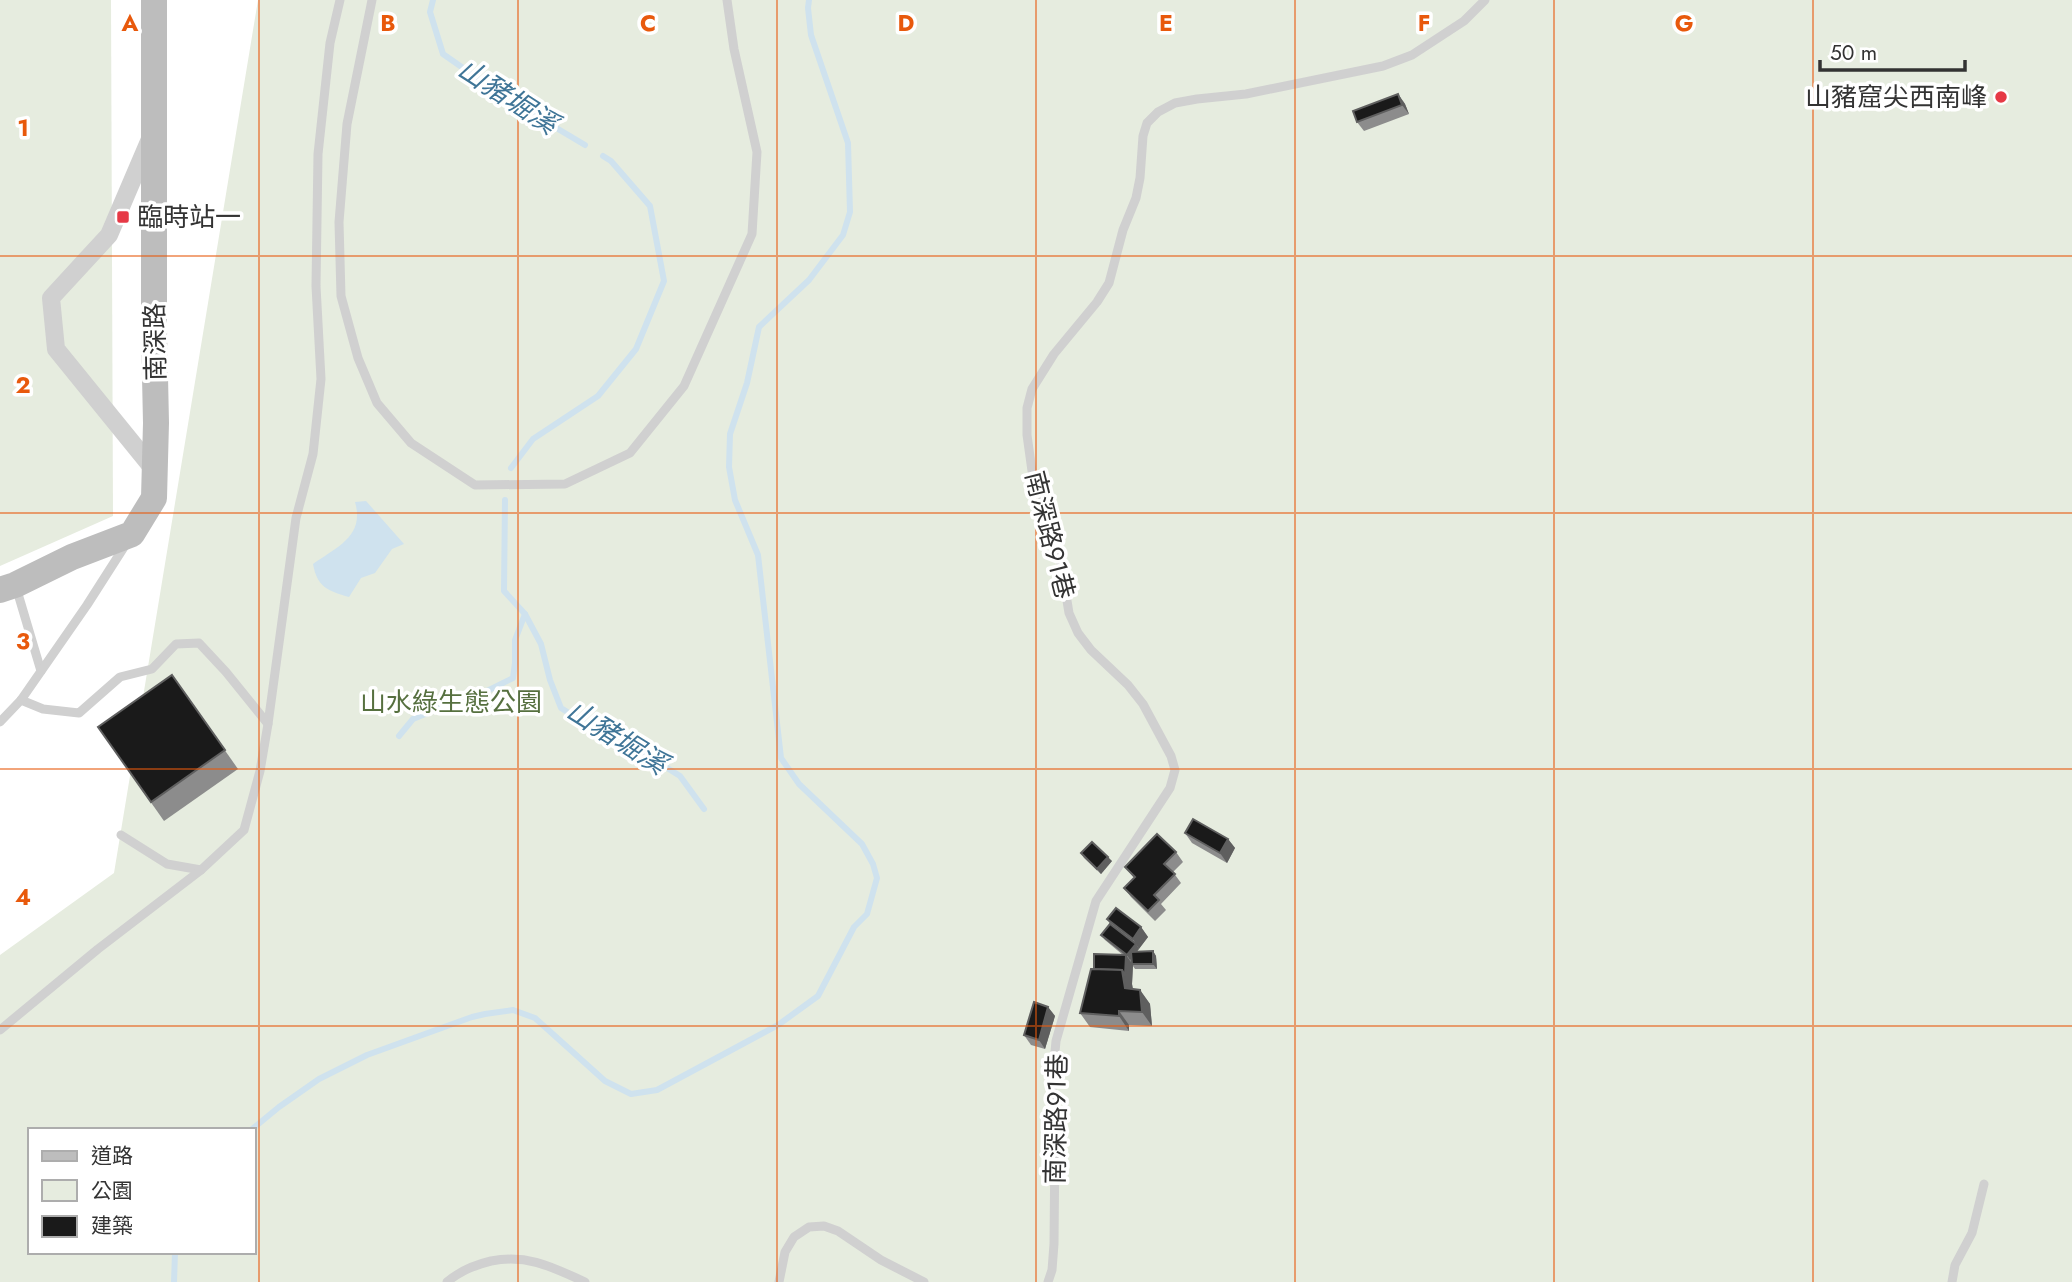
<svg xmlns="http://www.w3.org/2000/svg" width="2072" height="1282" font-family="Jost,'Noto Sans TC',sans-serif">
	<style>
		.green { fill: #e6ecdf; fill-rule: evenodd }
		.water { fill: #cfe2ee }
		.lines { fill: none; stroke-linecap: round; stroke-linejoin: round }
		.stream { stroke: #cfe2ee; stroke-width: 6 }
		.service { stroke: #d0d0d0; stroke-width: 9 }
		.minor { stroke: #d0d0d0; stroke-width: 18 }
		.secondary { stroke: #bdbdbd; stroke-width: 26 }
		.wall { fill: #8c8c8c }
		.shaded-wall { fill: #5f5f5f }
		.building { fill: #1a1a1a; stroke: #5f5f5f; stroke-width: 2 }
		.grid { fill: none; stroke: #e8590c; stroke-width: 2; stroke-opacity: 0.55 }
		.poi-dot { fill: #e63946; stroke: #fff; stroke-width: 2.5 }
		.labels { text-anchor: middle; stroke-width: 7; stroke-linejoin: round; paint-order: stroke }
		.poi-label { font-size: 26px; fill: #333; stroke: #fff; text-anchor: end }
		.street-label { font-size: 26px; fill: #333; stroke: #fff }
		.park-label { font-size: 26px; fill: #56703f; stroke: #fff }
		.water-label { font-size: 28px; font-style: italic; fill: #3f7597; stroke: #fff }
		.grid-label { font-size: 23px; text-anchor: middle; font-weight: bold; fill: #e8590c; stroke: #fff; stroke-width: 7; stroke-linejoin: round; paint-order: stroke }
	</style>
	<rect width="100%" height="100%" fill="#fff"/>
	<!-- green -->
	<g class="green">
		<path d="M0 0H111L113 516 0 566Z"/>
		<path d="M258 0H2072V1282H0V955L114 873ZM30 1130H254V1252H30Z"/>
	</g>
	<!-- water -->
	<path class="water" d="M366 501 404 544 392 549 375 573 361 578 349 597C328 591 317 587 313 564 337 547 365 536 355 502Z"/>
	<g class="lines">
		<!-- stream -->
		<g class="stream">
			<path d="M433 0 430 12 443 54 506 98 585 145"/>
			<path d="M511 468 533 439 598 396 636 349 664 281 650 206 611 161 603 156"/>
			<path d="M505 500 504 591 525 614 541 644 550 680 561 708 596 730 640 751 680 776 704 809"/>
			<path d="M399 736 413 719 455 702 481 708 487 691 513 678 515 663V640L525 614"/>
			<path d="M251 1130 279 1107 319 1079 367 1055 472 1017 485 1014 513 1010 535 1018 605 1081 631 1094 657 1090 778 1025 818 996 854 927 867 914 877 878 873 864 862 844 799 784 781 758 758 555 735 500 729 467 730 434 747 383 759 327 809 280 843 235 850 212 848 143 811 35 808 8 809 0"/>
			<path d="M174 1282 175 1252"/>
		</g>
		<!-- service -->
		<g class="service">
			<path d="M372 0 347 124 339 222 341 296 358 358 377 403 411 443 475 485 565 484 630 453 684 386 752 234 757 152 734 49 727 0"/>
			<path d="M16 587 41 671"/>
			<path d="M21 700 43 709 79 713 120 677 152 669 176 644 199 643 226 672 268 724 296 518 313 454 321 379 316 286 318 154 330 43 340 0"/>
			<path d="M0 722 21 700 87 605 126 544"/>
			<path d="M121 835 167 864 201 870 244 830 260 771 268 724"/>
			<path d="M0 1030 98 949 201 870"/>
			<path d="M447 1282C460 1271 474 1265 491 1261 528 1254 552 1267 585 1282"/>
			<path d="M779 1282 785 1252 794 1237 809 1227 824 1226 838 1231 881 1260 924 1282"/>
			<path d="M1048 1282 1052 1270 1054 1244 1055 1138 1052 1084 1056 1041 1096 901 1170 788 1175 770 1171 756 1143 704 1128 685 1091 650 1078 633 1069 613 1060 558 1049 513 1032 471 1027 435V408L1032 389 1054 354 1097 302 1109 283 1123 230 1136 198 1140 178 1143 136 1147 123 1158 112 1175 103 1197 99 1246 94 1383 66 1412 55 1464 21 1485 0"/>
			<path d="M1952 1282 1955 1265 1972 1233 1984 1184"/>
		</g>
		<!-- minor -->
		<path class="minor" d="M150 139 109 235 51 298 56 349 155 471"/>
		<!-- secondary -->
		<path class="secondary" d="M0 590 15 585 72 557 132 534 154 498 156 423 154 330V0"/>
	</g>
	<!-- wall -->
	<g class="wall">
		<path d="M1398 94 1405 104 1409 114 1364 131 1357 122Z"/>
		<path d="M172 675 238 769 164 821 98 727Z"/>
		<path d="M1185 833 1228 839 1235 848 1227 863 1192 843Z"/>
		<path d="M1176 852 1183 862 1173 872 1181 883 1161 904 1166 910 1155 921 1131 897 1124 888 1134 878 1125 867Z"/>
		<path d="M1081 853 1112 861 1101 874 1084 858Z"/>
		<path d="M1107 919 1141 927 1148 937 1137 951H1153L1156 956 1157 969H1135L1133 966 1132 984 1133 989 1140 990 1150 1004 1152 1026 1129 1025V1031L1090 1027 1080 1013 1094 969 1123 955 1105 940 1101 935 1110 924Z"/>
		<path d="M1048 1007 1055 1016 1045 1049 1031 1045 1024 1035Z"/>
	</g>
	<!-- shaded-wall -->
	<g class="shaded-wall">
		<path d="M1398 94 1405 104 1409 114 1402 105Z"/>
		<path d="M1228 839 1235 848 1227 863 1220 853Z"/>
		<path d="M1108 857 1112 861 1101 874 1097 869Z"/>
		<path d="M1141 927 1148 937 1139 949 1133 939Z"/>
		<path d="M1136 944 1139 949 1130 960 1127 955Z"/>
		<path d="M1153 951 1156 956 1157 969 1153 964Z"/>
		<path d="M1126 955 1133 965 1132 984 1135 1002 1125 988 1122 970Z"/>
		<path d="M1140 990 1150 1004 1152 1026 1142 1012Z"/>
		<path d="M1048 1007 1055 1016 1045 1049 1039 1040Z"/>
		<path d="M1119 1011 1129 1025V1031L1119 1016Z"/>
	</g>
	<!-- building -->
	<g class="building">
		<path d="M1398 94 1402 105 1357 122 1353 111Z"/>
		<path d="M172 675 225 750 151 802 98 727Z"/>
		<path d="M1193 819 1228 839 1220 853 1185 833Z"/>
		<path d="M1157 834 1176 852 1164 864 1175 874 1154 895 1159 900 1148 911 1124 888 1135 877 1125 867Z"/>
		<path d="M1092 842 1108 857 1097 869 1081 853Z"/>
		<path d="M1116 908 1141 927 1133 939 1107 919Z"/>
		<path d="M1110 924 1136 944 1127 955 1101 935Z"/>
		<path d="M1153 951V964H1132L1131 952Z"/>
		<path d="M1094 954 1126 955 1125 975 1122 970 1094 969Z"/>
		<path d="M1091 969 1122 970 1125 988 1140 990 1142 1012 1119 1011V1016L1080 1013Z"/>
		<path d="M1034 1002 1048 1007 1039 1040 1024 1035Z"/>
	</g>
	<!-- grid -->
	<path class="grid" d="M259 0V1282M518 0V1282M777 0V1282M1036 0V1282M1295 0V1282M1554 0V1282M1813 0V1282M0 256H2072M0 513H2072M0 769H2072M0 1026H2072"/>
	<!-- markers -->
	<g class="poi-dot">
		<circle cx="2001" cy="97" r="7"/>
		<rect x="116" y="210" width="14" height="14" rx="3.5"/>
	</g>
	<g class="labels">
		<!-- poi labels -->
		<g class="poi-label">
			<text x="1987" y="106">山豬窟尖西南峰</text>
			<text x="137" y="226" text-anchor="start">臨時站一</text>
		</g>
		<!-- street labels -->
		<g class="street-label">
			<text transform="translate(155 342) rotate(-91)" y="9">南深路</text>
			<text transform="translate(1050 535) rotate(76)" y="9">南深路91巷</text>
			<text transform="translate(1056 1119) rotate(-89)" y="9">南深路91巷</text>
		</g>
		<!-- park labels -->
		<g class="park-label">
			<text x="451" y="711">山水綠生態公園</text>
		</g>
		<!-- water labels -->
		<g class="water-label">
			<text transform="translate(508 96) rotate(33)" y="10">山豬堀溪</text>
			<text transform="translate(617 737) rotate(32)" y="10">山豬堀溪</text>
		</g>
	</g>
	<g class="grid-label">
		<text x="130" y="31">A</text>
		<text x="388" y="31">B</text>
		<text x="648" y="31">C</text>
		<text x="906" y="31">D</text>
		<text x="1166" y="31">E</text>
		<text x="1424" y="31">F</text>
		<text x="1684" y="31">G</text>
		<text x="23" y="136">1</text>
		<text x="23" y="393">2</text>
		<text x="23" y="649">3</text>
		<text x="23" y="905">4</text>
	</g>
	<!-- legend -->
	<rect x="28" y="1128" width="228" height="126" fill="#ffffff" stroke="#adadad" stroke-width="2"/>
	<rect x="42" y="1151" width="35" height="10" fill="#bdbdbd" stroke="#adadad" stroke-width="2"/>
	<text x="91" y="1163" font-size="21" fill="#333333">道路</text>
	<rect x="42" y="1180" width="35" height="21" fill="#e6ecdf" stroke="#adadad" stroke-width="2"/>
	<text x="91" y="1198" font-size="21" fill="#333333">公園</text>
	<rect x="42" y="1216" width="35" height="21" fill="#1a1a1a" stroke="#adadad" stroke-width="2"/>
	<text x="91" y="1233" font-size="21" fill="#333333">建築</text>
	<!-- scale -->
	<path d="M1820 60v10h145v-10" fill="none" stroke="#333333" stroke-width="3.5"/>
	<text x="1830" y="60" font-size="21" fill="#333333" stroke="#ffffff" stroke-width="5" paint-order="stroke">50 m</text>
</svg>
